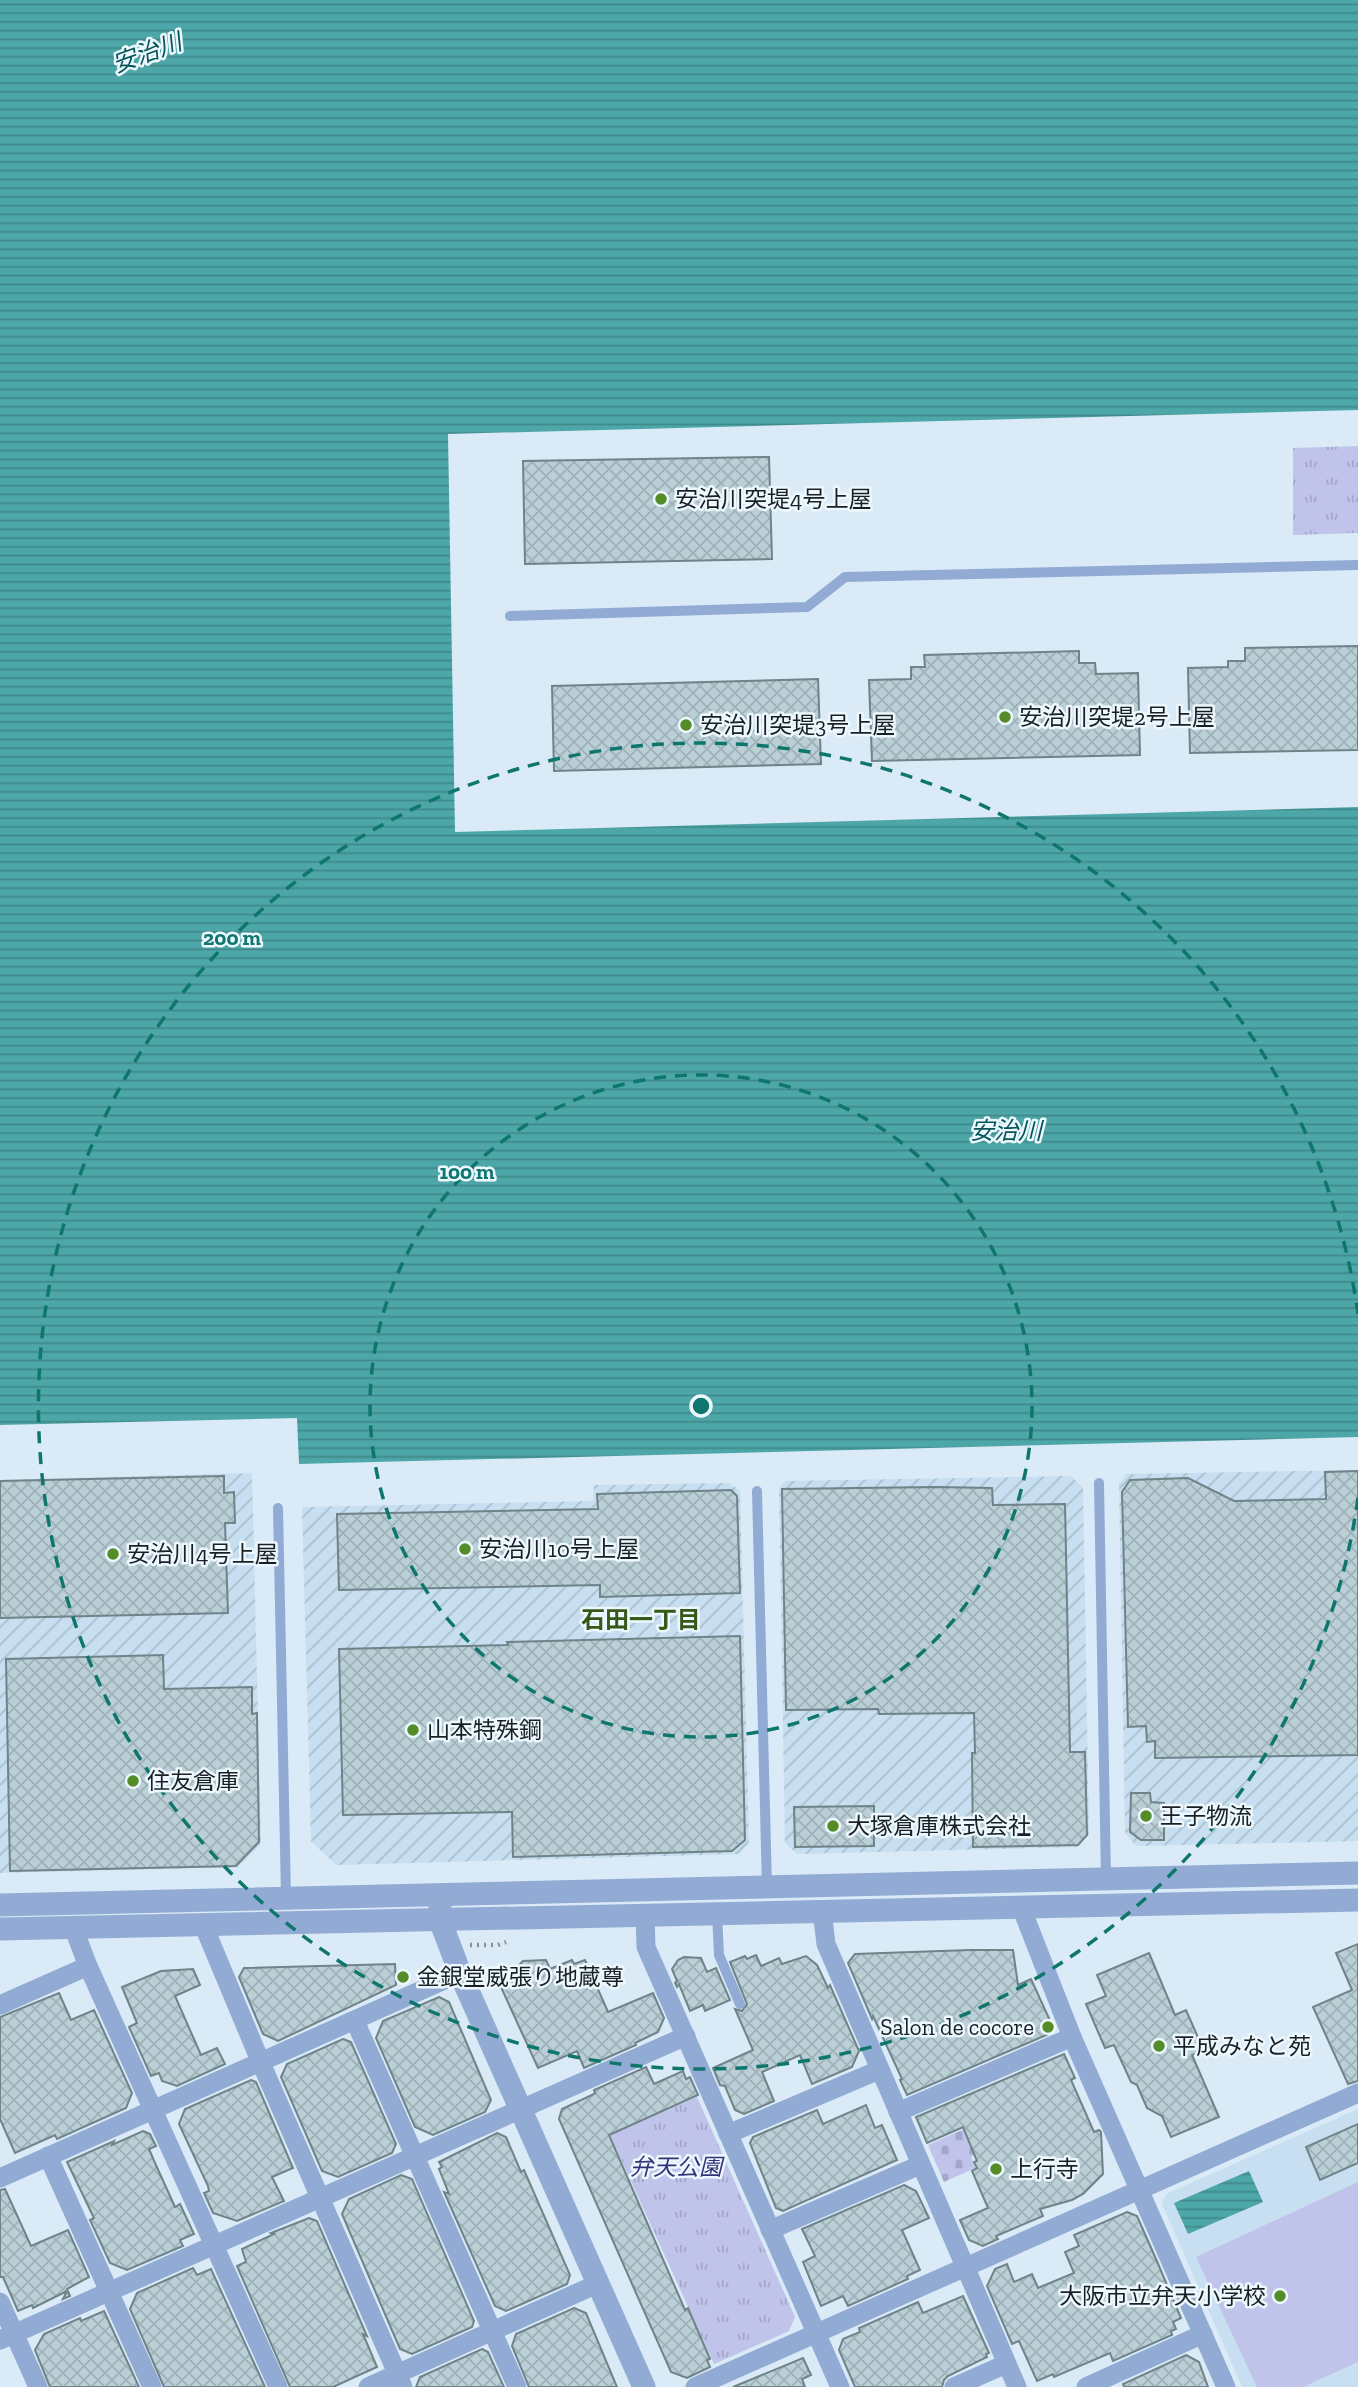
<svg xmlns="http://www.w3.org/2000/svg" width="1358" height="2387" font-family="'Zilla Slab','Noto Sans JP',serif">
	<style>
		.built { fill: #c7dff0 }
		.industrial { fill: url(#industrial-furrows) }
		.cemetery { fill: url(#cemetery-stones) }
		.park { fill: url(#park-tufts) }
		.pitch { fill: #c0c3ea }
		.water { fill: url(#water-rules) }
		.building { fill: url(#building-cross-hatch); stroke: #6f8389; stroke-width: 2 }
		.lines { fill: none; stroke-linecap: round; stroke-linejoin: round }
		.path { stroke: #86939b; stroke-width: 4.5; stroke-dasharray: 2 5; stroke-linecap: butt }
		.service { stroke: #92abd4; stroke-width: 10 }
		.minor { stroke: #92abd4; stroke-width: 19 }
		.tertiary { stroke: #92abd4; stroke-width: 23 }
		.ring { fill: none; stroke: #0f766e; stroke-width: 3.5; stroke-dasharray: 12 9 }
		.poi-dot { fill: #548c27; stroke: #edf7fe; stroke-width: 2.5 }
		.labels { text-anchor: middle; stroke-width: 5; stroke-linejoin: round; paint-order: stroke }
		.poi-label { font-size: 23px; fill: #192024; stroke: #edf7fe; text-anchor: start }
		.park-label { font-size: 23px; font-style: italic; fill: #353378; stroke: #edf7fe }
		.water-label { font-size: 24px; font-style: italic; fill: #045658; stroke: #edf7fe }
		.neighbourhood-label { font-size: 24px; font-weight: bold; fill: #355819; stroke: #edf7fe }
		.centre { fill: #0f766e; stroke: #edf7fe; stroke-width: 3.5 }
		.ring-label { font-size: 21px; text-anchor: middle; font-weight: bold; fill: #0f766e; stroke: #edf7fe; stroke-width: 5; stroke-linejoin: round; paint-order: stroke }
	</style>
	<defs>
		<pattern id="industrial-furrows" width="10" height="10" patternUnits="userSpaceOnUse" patternTransform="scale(1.75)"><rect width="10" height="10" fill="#c7dff0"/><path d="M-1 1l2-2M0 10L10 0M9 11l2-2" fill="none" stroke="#aabfce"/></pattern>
		<pattern id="cemetery-stones" width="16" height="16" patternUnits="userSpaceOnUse" patternTransform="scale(1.75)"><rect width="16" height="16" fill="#c0c3ea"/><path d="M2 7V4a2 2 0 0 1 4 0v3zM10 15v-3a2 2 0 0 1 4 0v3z" fill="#a4a7c9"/></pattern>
		<pattern id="park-tufts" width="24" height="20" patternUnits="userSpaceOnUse" patternTransform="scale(1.75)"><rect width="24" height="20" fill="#c0c3ea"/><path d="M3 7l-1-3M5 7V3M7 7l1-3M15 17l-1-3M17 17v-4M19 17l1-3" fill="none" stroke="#a4a7c9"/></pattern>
		<pattern id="water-rules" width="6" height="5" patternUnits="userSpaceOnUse" patternTransform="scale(1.75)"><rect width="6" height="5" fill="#4da7a8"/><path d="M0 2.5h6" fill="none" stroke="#3f8889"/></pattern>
		<pattern id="building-cross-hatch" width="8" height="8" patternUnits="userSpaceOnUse" patternTransform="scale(1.75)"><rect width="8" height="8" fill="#bacfd6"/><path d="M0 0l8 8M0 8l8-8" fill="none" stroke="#9fb1b8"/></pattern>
	</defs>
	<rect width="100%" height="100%" fill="#daebf7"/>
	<!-- built -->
	<path class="built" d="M1358 2109V2387H1242L1162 2204 1166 2194Z"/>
	<!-- industrial -->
	<g class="industrial">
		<path d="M1358 1470V1841L1136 1846 1125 1833 1119 1484 1126 1474Z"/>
		<path d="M252 1473 261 1844 238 1867 0 1873V1480Z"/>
		<path d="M1071 1476 1083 1488 1089 1834 1078 1847 797 1854 785 1843 779 1488 785 1481Z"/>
		<path d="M729 1483 740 1490 749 1843 739 1854 336 1865 311 1841 302 1507 593 1501 594 1485Z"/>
	</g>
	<!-- cemetery -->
	<path class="cemetery" d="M998 2114 1009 2140 971 2157 975 2168 944 2182 928 2145Z"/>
	<!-- park -->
	<g class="park">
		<path d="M1358 446V533L1293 535V448Z"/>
		<path d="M697 2097 795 2317 789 2331 714 2364 610 2135Z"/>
	</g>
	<!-- pitch -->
	<path class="pitch" d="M1358 2182V2362L1303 2387H1257L1196 2257Z"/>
	<!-- water -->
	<g class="water">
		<path d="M0 0H1358V410L448 434 455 832 1358 807V1437L299 1464 297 1418 0 1425Z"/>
		<path d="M1249 2171 1263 2202 1188 2234 1174 2203Z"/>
	</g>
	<!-- building -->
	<g class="building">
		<path d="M769 457 772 559 525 564 523 461Z"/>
		<path d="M1358 646V750L1190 753 1188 668 1228 667V661H1245V648Z"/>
		<path d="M1079 651V663H1095L1096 674 1138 673 1140 755 872 761 869 680 911 679V667H925L924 655Z"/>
		<path d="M818 679 821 764 554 771 552 686Z"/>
		<path d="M1358 1471V1755L1155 1758V1741L1147 1742 1146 1726 1128 1727 1122 1492 1130 1480 1188 1478 1234 1501 1326 1499 1325 1472Z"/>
		<path d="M224 1476V1493L234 1492 235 1523H225L228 1613 0 1618V1481Z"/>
		<path d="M935 1487 992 1488 993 1505 1065 1504 1070 1752H1085L1087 1835 1078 1845 973 1847 972 1753H975L974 1713 879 1714 878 1709 786 1710 782 1489Z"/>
		<path d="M731 1490 737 1496 740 1593 600 1597V1585L339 1590 337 1514 598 1509 597 1494Z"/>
		<path d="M740 1636 745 1840 732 1851 513 1857 512 1812 343 1815 339 1649 508 1645 507 1642Z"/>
		<path d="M163 1655 164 1689 252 1687V1714L257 1713 259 1842 236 1866 10 1871 6 1659Z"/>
		<path d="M1131 1793H1150L1151 1802 1164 1803V1840H1141L1130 1832Z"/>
		<path d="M874 1806V1846L795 1847 794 1807Z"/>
		<path d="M1358 1944V2081L1348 2084 1313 2007 1352 1990 1336 1953Z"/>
		<path d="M970 1950H1013L1018 1985 1031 1979 1053 2027 1051 2033 907 2095 900 2080 902 2079 873 2016 872 2019 848 1963 855 1954Z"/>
		<path d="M1149 1953 1175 2015 1186 2010 1204 2051 1192 2055 1219 2117 1171 2137 1162 2116 1147 2108 1137 2085 1131 2082 1114 2045 1105 2048 1086 2004 1106 1996 1097 1975Z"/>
		<path d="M756 1955 761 1966 779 1958 782 1964 806 1956 817 1965 828 1988 830 1985 859 2051 852 2067 812 2084 800 2055 762 2072 774 2101 744 2114 735 2110 725 2086 720 2085 713 2068 753 2050 735 2009 742 2011 747 2004 730 1962 745 1956 747 1959Z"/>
		<path d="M684 1957 701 1958 707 1972 716 1968 730 2000 705 2011 703 2005 690 2011 679 1984 677 1987 675 1983 677 1981 672 1969 678 1960Z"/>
		<path d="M546 1960 550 1969 572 1960 574 1964 585 1960 608 2012 653 1993 664 2018 658 2032 635 2043 636 2045 584 2068 577 2051 538 2068 500 1985 523 1961Z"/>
		<path d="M395 1964 396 1985 278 2041 263 2034 239 1977 244 1968Z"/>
		<path d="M193 1969 200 1985 175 1996 201 2055 217 2048 225 2064 177 2086 162 2081 159 2073 151 2076 129 2027 137 2023 122 1987 161 1971Z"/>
		<path d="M59 1993 71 2020 94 2010 132 2093 126 2108 57 2139 55 2135 15 2153 0 2119V2017Z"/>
		<path d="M439 1997 449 2002 491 2100 485 2112 433 2135 415 2127 376 2038 383 2021Z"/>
		<path d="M343 2039 351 2042 396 2144 392 2153 338 2177 322 2171 281 2077 287 2064Z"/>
		<path d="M1064 2054 1075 2078 1071 2080 1094 2132 1099 2130 1101 2132 1103 2174 1083 2194 1072 2200 1040 2209 1043 2216 996 2236 998 2239 983 2246 969 2240 960 2220 988 2208 972 2171 977 2168 974 2162 977 2161 963 2127 927 2143 916 2117Z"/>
		<path d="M646 2067 654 2084 683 2071 686 2079 690 2077 698 2095 609 2135 685 2310 688 2308 710 2359 707 2360 710 2367 687 2378 671 2372 559 2119 562 2109 592 2095 595 2093 594 2090Z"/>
		<path d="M251 2080 256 2082 293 2168 272 2177 284 2201 237 2221 213 2213 204 2193 209 2191 208 2186 179 2124 185 2109Z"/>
		<path d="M866 2105 875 2128 882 2125 897 2160 783 2211 776 2208 750 2143 753 2137 817 2110 823 2124Z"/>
		<path d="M1358 2124V2163L1320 2180 1306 2147Z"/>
		<path d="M143 2131 150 2134 156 2146 149 2149 155 2163 175 2207 180 2204 194 2234 180 2240 183 2246 127 2270 110 2263 90 2220 94 2218 67 2162 114 2141 112 2145Z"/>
		<path d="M497 2133 506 2137 521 2172 524 2170 570 2275 567 2284 506 2311 495 2306 444 2192 449 2194 439 2169 442 2167 439 2162Z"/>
		<path d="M401 2175 412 2179 474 2321 472 2327 412 2354 400 2349 342 2214 349 2199Z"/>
		<path d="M904 2185 916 2191 929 2218 902 2230 920 2270 907 2276 908 2279 848 2306 843 2296 821 2306 803 2262 815 2256 802 2229Z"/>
		<path d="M5 2189 31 2246 68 2230 89 2277 67 2289 70 2296 63 2299 67 2291 33 2308 32 2305 18 2311 3 2277H0V2190Z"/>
		<path d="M1127 2212 1137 2216 1156 2259 1181 2318 1173 2322 1176 2329 1171 2331 1172 2335 1113 2361 1110 2353 1054 2377 1053 2374 1037 2381 1019 2341 1012 2344 987 2286 995 2269 1007 2264 1014 2282 1032 2274 1038 2288 1074 2273 1065 2252 1079 2246 1074 2235Z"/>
		<path d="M309 2218 317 2221 367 2336 363 2334 377 2367 333 2387H290L237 2266 246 2262 242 2249 274 2234 271 2233Z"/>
		<path d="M193 2268 197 2275 211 2269 265 2387H164L130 2309 137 2293Z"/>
		<path d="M963 2296 989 2353 986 2354 987 2357 948 2376 944 2380 942 2387H855L839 2350 843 2339 860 2332 859 2328 918 2302 923 2313Z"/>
		<path d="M574 2308 586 2313 617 2387H529L512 2346 516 2334Z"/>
		<path d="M104 2311 139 2387H50L35 2350 44 2334 80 2318 81 2321Z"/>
		<path d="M482 2349 488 2352 504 2387H416L420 2377Z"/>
		<path d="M1186 2355 1199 2362 1208 2387H1124L1123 2384Z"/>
		<path d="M803 2358 811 2375 802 2379 805 2387H733Z"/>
	</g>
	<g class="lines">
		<!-- path -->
		<path class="path" d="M470 1945H498L506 1942"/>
		<!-- service -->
		<g class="service">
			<path d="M510 616 807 607 845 577 1358 565"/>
			<path d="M1099 1483 1106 1880"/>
			<path d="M757 1491 767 1888"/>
			<path d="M278 1508 286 1897"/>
			<path d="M717 1914 719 1955 740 2004"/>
		</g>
		<!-- minor -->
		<g class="minor">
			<path d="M1021 1907 1072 2037 1226 2387"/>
			<path d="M822 1911 826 1944 1017 2387"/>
			<path d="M645 1915 646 1947 840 2387"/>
			<path d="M203 1924 261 2063 403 2387"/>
			<path d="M73 1927 88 1966 278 2387"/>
			<path d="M0 2005 88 1966"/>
			<path d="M355 2021 517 2387"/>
			<path d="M898 2112 1072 2037"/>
			<path d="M728 2134 879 2070"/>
			<path d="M48 2156 152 2387"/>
			<path d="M0 2178 460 1973"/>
			<path d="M770 2230 920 2165"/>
			<path d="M0 2302 38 2387"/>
			<path d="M0 2340 686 2036"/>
			<path d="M368 2387 597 2284"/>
			<path d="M695 2387 1358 2093"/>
			<path d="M954 2387 1006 2364"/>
			<path d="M1086 2387 1203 2334"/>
		</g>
		<!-- tertiary -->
		<g class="tertiary">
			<path d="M0 1905 1358 1873"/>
			<path d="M440 1908V1920L460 1973 644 2387"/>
			<path d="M0 1929 1358 1900"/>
		</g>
	</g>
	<!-- distance rings -->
	<g class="ring">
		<circle cx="701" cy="1406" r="331"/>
		<path d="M1358 1498A663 663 0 1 1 1358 1314"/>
	</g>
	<!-- markers -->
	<g class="poi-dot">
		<circle cx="661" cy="499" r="7"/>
		<circle cx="1005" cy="717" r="7"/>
		<circle cx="686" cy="725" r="7"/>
		<circle cx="465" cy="1549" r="7"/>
		<circle cx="113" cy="1554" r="7"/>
		<circle cx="413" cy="1730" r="7"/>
		<circle cx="133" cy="1781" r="7"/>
		<circle cx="1146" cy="1816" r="7"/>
		<circle cx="833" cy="1826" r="7"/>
		<circle cx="403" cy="1977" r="7"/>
		<circle cx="1048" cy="2027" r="7"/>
		<circle cx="1159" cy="2046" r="7"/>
		<circle cx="996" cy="2169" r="7"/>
		<circle cx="1280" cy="2296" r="7"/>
	</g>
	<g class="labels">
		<!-- poi labels -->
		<g class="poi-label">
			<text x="675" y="507">安治川突堤4号上屋</text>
			<text x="1019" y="725">安治川突堤2号上屋</text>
			<text x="700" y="733">安治川突堤3号上屋</text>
			<text x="479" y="1557">安治川10号上屋</text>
			<text x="127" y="1562">安治川4号上屋</text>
			<text x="427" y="1738">山本特殊鋼</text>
			<text x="147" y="1789">住友倉庫</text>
			<text x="1160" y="1824">王子物流</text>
			<text x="847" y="1834">大塚倉庫株式会社</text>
			<text x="417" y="1985">金銀堂威張り地蔵尊</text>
			<text x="1034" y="2035" text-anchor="end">Salon de cocore</text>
			<text x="1173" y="2054">平成みなと苑</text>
			<text x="1010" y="2177">上行寺</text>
			<text x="1266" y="2304" text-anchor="end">大阪市立弁天小学校</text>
		</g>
		<!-- park labels -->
		<g class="park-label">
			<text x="676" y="2175">弁天公園</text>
		</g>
		<!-- water labels -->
		<g class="water-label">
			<text transform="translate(147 53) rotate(-20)" y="8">安治川</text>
			<text x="1006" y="1139">安治川</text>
		</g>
		<!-- neighbourhood labels -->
		<g class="neighbourhood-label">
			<text x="641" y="1628">石田一丁目</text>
		</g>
	</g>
	<circle cx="701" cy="1406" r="10" class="centre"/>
	<g class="ring-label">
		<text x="232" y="945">200 m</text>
		<text x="467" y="1179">100 m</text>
	</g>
</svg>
